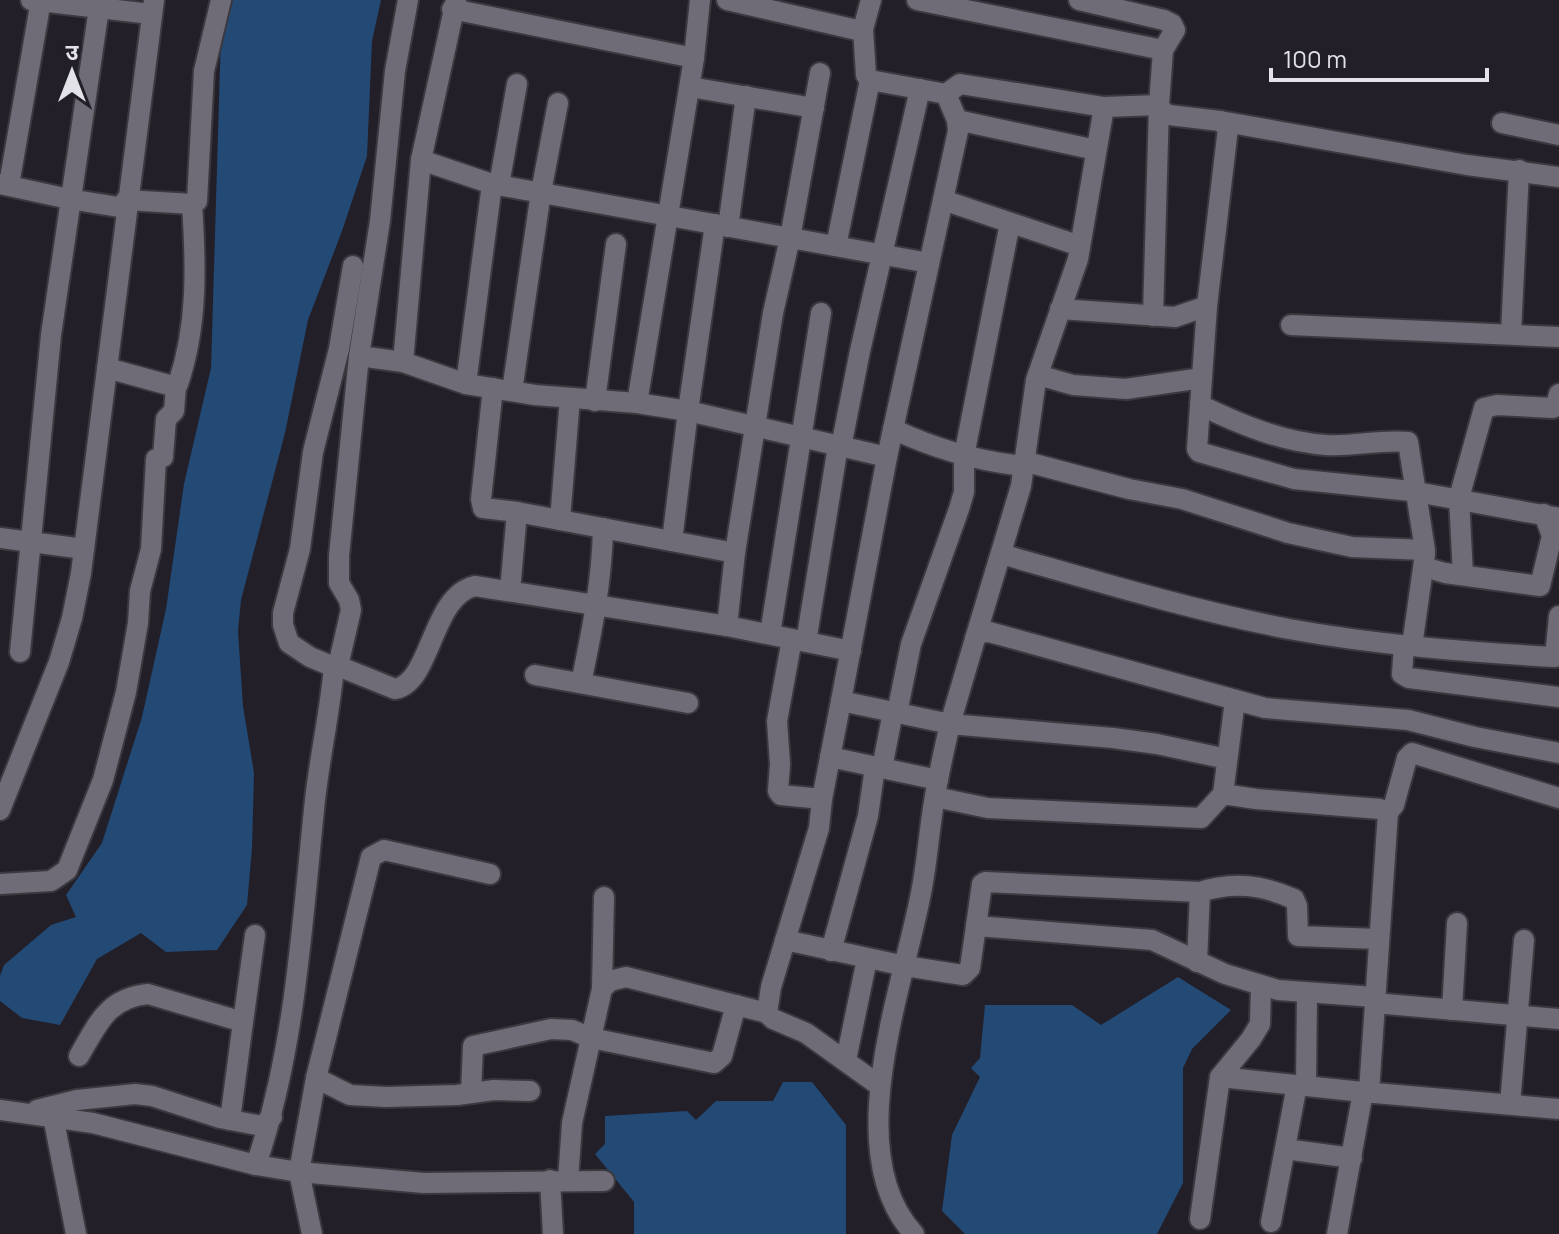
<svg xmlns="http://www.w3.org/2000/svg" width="1559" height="1234" font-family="Manrope,'Noto Sans Devanagari',sans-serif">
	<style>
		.water { fill: #234975 }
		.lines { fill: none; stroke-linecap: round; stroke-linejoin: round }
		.minor-casing { stroke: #3b3940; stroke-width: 24 }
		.minor { stroke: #706c77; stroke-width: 20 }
	</style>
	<rect width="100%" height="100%" fill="#221f28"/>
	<!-- water -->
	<g class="water">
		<path d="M222 0H381L372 41 367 156 342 231 308 320 285 433 241 600 238 631 243 706 254 773 252 848 247 905 217 950 166 952 141 933 97 959 60 1025 22 1018 0 1001V976L4 965 51 925 76 917 66 895 102 843 142 717 166 609 184 484 211 368Z"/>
		<path d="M1178 977 1231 1010 1192 1049 1183 1068V1183L1157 1234H965L942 1211 952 1135 980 1077 971 1068 980 1058 985 1005H1072L1101 1025Z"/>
		<path d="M783 1082H812L846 1125V1234H634V1202L595 1154 605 1144V1116L687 1111 696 1120 716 1101H773Z"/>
	</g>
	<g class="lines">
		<defs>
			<g id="minor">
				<path d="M31 0 151 14"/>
				<path d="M727 0 857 30 863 29 871 0"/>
				<path d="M917 0 1163 50 1159 105 1163 112 1169 115 1220 121 1228 128 1207 306 1197 449 1199 452 1294 479 1411 491 1559 518"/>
				<path d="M1079 0 1164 20 1172 24 1175 30 1163 50"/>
				<path d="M452 9 694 58"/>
				<path d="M863 29 866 75 870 80 946 94 960 84 1104 107 1159 105 1153 316"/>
				<path d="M690 87 814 108"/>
				<path d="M946 94 957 120 958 131 887 457 841 701 950 724 975 639 979 633 989 632 1265 708 1408 720 1475 737 1559 753"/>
				<path d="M957 120 1096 150"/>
				<path d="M1220 121 1467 165 1559 177"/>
				<path d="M1502 123 1559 135"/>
				<path d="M421 160 492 184 929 263"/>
				<path d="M0 184 69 199 125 208"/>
				<path d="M9 185 41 0"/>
				<path d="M499 185 517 84"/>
				<path d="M126 200 192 204 197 201 204 71 221 0"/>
				<path d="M943 200 1080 246"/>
				<path d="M728 227 746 96"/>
				<path d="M836 246 870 80"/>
				<path d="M1060 309 1175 317 1207 306"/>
				<path d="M1291 325 1559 337"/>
				<path d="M1511 333 1519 170"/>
				<path d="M359 356 403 362 466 384 535 395 637 403 688 411 887 457"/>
				<path d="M403 362 421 160 456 0"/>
				<path d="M107 368 176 387 178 384C198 325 196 265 192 204"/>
				<path d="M1038 375 1073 385 1126 389 1202 378"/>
				<path d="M466 384 492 184"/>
				<path d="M493 388 481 499 483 508 517 512 735 553"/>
				<path d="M512 391 541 192 558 103"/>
				<path d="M595 401 616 244"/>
				<path d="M637 403 694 58 700 0"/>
				<path d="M893 429C935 449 977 461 1023 466"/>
				<path d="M841 447 860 351 920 89"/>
				<path d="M1023 461 1129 489 1182 499 1288 533 1352 547 1425 550 1408 442C1381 439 1353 447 1326 445 1282 442 1239 424 1200 405"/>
				<path d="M560 520 570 398"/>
				<path d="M0 538 84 549"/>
				<path d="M672 541 688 411 715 224"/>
				<path d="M1001 554C1096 581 1191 610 1289 629 1377 645 1466 652 1555 657L1559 616"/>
				<path d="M1424 567 1445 573 1540 586 1552 536 1544 514"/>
				<path d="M1463 575 1459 498 1484 408 1497 405 1553 408 1556 406 1559 394"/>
				<path d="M510 591 517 512"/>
				<path d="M727 626 735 553 773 313 790 238 820 73"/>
				<path d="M770 634 821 313"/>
				<path d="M792 639 777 721 780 764 778 791 781 795 822 799"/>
				<path d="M975 639 1021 486 1036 380 1078 259 1104 107"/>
				<path d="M806 642 838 446"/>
				<path d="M1404 645 1402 674 1409 678 1559 697"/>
				<path d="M1412 646 1425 554"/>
				<path d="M20 652 51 335 99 8"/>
				<path d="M338 666 395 689C432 682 431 596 475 586L727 626 851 651"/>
				<path d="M334 667 310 657 289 643 283 625V613L300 549 313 452 339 349 353 266"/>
				<path d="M535 675 688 703"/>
				<path d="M581 683C592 631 602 581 603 528"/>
				<path d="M841 701 822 799 819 828 771 987 767 1013 773 1019 806 1033 880 1086"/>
				<path d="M897 713 911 644 959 509 964 492V456L1010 223"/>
				<path d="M830 757 938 780"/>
				<path d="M882 768 893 712"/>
				<path d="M1223 794 1235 700"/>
				<path d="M935 797 988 808 1201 818 1223 794 1256 799 1380 809 1388 812 1369 1092"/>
				<path d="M0 810 59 662 72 618 81 573 154 0"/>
				<path d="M1388 812 1394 805 1407 758 1412 753 1559 798"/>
				<path d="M490 874 384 850 371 857 316 1078 299 1172 424 1183 604 1181"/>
				<path d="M0 884 51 881 67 870 103 780 126 692 138 623 140 591 151 549 156 459 163 457 166 419 174 411 176 387"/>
				<path d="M976 926 1152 940 1225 974 1278 990 1374 997"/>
				<path d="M785 940 905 966 963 975 970 968 982 884 985 882 1200 892C1234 881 1262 885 1294 899L1297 906 1298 936 1378 939"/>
				<path d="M831 951 868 816 875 767"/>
				<path d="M1197 962 1200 892"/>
				<path d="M602 989 604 897"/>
				<path d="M1374 1003 1559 1019"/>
				<path d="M1452 1010 1457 923"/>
				<path d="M243 1022 255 935"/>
				<path d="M79 1056C98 1024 107 998 148 994L243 1022 230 1120"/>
				<path d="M846 1060 867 959"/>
				<path d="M1220 1077 1363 1092"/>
				<path d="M316 1078 350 1095 386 1097 457 1095 494 1090 530 1091"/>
				<path d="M1306 1086 1307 993"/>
				<path d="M471 1093 473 1046 551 1029 572 1030 591 1038 714 1063 722 1056 736 1005"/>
				<path d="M1510 1104 1524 940"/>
				<path d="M0 1110 93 1123 256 1165 299 1172 312 1234"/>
				<path d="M37 1110 77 1100 135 1094 152 1096 220 1118 262 1126 272 1117"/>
				<path d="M53 1116 76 1234"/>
				<path d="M1285 1149 1352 1158"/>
				<path d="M256 1165C296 1047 302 923 315 800 320 755 330 712 334 667L338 666 351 610 349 600 339 583V556L359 356 380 221 395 71 408 0"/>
				<path d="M550 1180 553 1234"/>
				<path d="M568 1181 572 1123 602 989 610 981 626 977 767 1013"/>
				<path d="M1200 1219 1220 1077 1251 1039 1260 1024 1261 985"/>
				<path d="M1271 1222 1297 1085"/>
				<path d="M914 1234C839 1153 903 988 921 893 927 863 929 832 934 802 938 776 944 750 950 724L1113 738 1157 744 1227 759"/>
				<path d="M1337 1234 1363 1092 1559 1109"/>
			</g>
		</defs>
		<!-- minor casing -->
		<use href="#minor" class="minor-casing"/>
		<!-- minor -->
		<use href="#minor" class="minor"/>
	</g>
	<!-- north arrow -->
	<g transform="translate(72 72)" stroke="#221f28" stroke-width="6" paint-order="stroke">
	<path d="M0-6L14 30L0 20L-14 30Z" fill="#e3e2e8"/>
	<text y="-12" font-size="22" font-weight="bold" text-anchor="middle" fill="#e3e2e8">उ</text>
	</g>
	<!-- scale -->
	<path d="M1271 68v12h216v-12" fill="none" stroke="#e3e2e8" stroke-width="4"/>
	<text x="1283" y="68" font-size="24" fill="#e3e2e8" stroke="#221f28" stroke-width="6" paint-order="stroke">100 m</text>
</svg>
